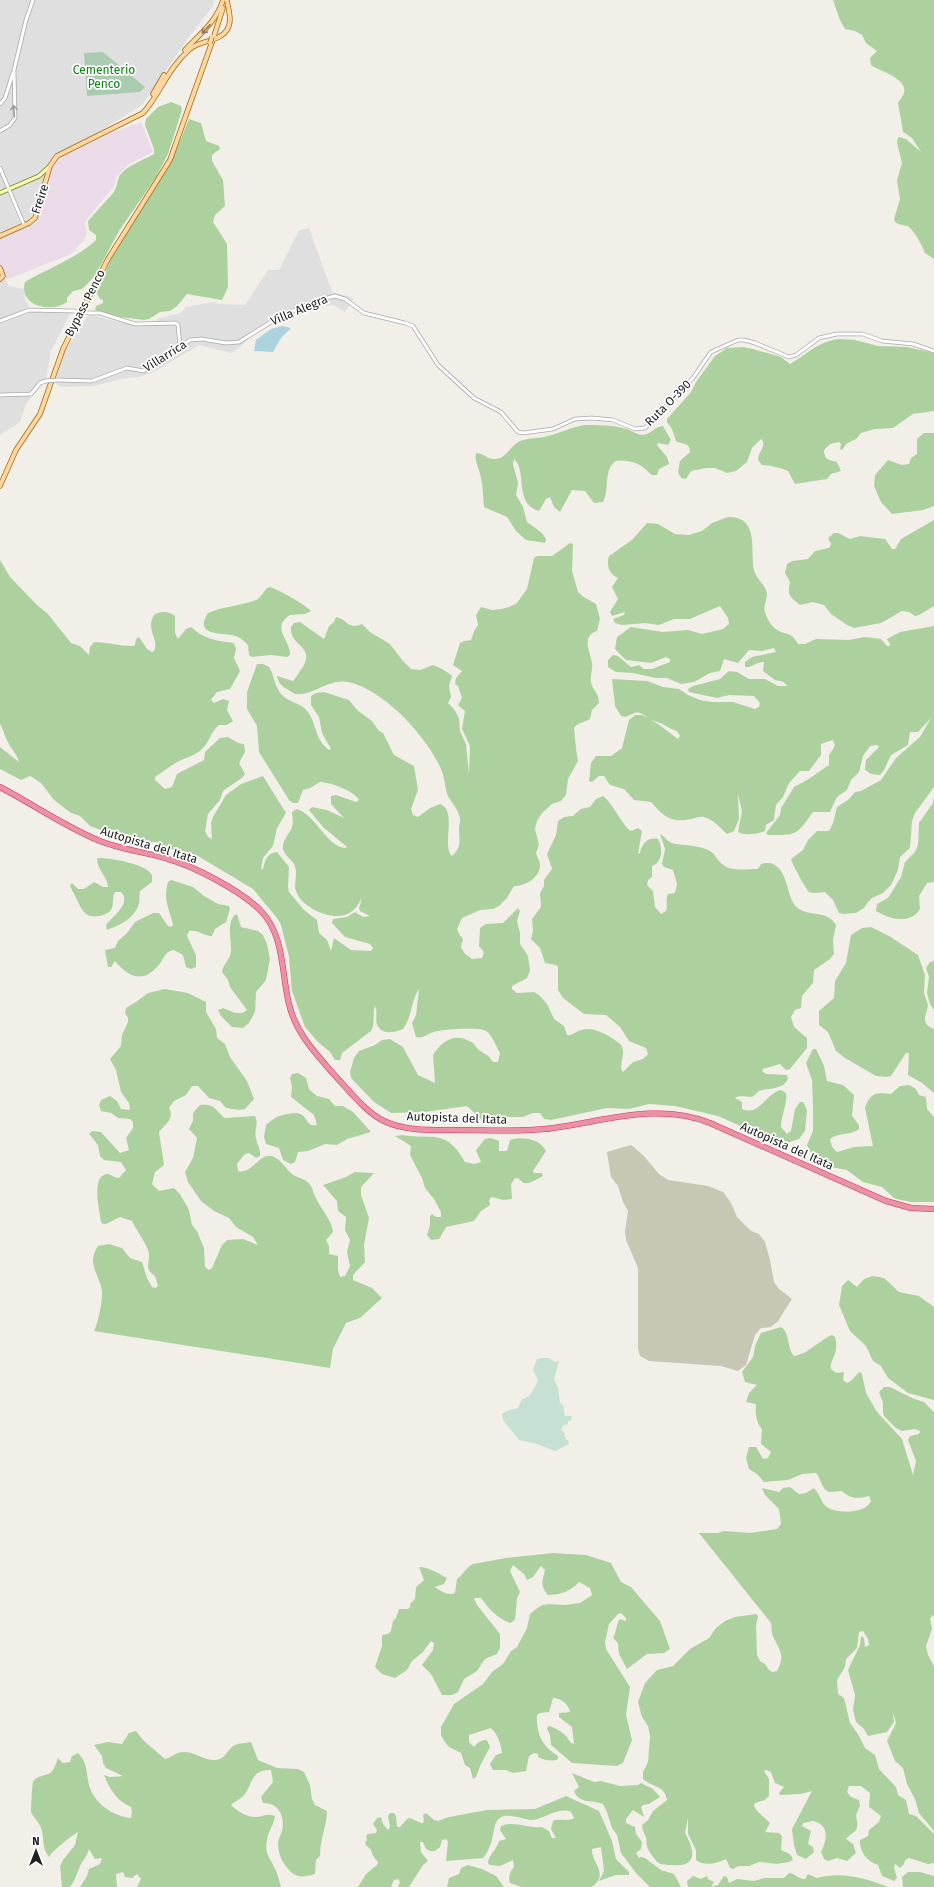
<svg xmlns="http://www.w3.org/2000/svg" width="934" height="1887" font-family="'Fira Sans',sans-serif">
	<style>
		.residential { fill: #e0dfdf }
		.industrial { fill: #ebdbe8 }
		.construction { fill: #c7c7b4 }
		.forest { fill: #add19e }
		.wetland { fill: #c6e0d4 }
		.cemetery { fill: #aacbaf }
		.water { fill: #aad3df }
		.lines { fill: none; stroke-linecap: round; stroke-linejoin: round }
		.tertiary-casing { stroke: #a9a9a9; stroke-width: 4.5 }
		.secondary-casing { stroke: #707d05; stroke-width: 5 }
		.primary-casing { stroke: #a06b00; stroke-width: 5.5 }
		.motorway-casing { stroke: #dc2a67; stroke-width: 6 }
		.tertiary { stroke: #fff; stroke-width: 3 }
		.secondary { stroke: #f7fabf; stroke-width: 3.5 }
		.primary { stroke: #fcd6a4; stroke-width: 4 }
		.motorway { stroke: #e892a2; stroke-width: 5 }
		.tertiary-bridge-casing { stroke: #a9a9a9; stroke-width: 4.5; stroke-linecap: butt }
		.primary-bridge-casing { stroke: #a06b00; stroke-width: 5.5; stroke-linecap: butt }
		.tertiary-bridge { stroke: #fff; stroke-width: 3 }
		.primary-bridge { stroke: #fcd6a4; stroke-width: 4 }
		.oneway { stroke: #8f7c63 }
		.oneway2 { stroke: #9c9c9c }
		.labels { text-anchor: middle; stroke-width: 3.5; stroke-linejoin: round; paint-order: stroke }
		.park-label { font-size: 12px; fill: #0c8416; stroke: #fff }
		.street-label { font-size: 12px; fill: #222; stroke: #fff }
	</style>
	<rect width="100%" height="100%" fill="#f2efe9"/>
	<!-- residential -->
	<g class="residential">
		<path d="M0 0H214L213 6 189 37 142 105 56 159 36 210 32 217 25 222 0 164Z"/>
		<path d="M0 172 20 224 0 234Z"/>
		<path d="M309 228 332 292 354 298 345 312 333 305 324 306 306 313 296 312 265 322 239 348 231 353 199 345 152 373 139 377 126 378 94 386 61 387 56 384 57 376 65 351 89 314 118 322 157 324V319L180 313 186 307 213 302 220 304 245 305 268 270H279L299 230Z"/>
		<path d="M0 274 2 279 5 278 9 286 24 289 25 300 28 304 30 311 71 312 51 351 46 379 26 404 20 422 0 435Z"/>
	</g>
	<!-- industrial -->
	<path class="industrial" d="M141 122 153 152 129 164 116 177 114 186 84 223 87 231 85 239 71 254 6 280 0 266V238L37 222 50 171 56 160 109 134Z"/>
	<!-- construction -->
	<path class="construction" d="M631 1145 643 1155 659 1174 668 1180 708 1186 723 1192 731 1203 737 1217 751 1231 759 1234 765 1242 770 1260 774 1282 779 1289 792 1299 778 1321 771 1327 761 1328 755 1335 746 1365 738 1371 721 1366 649 1361 640 1356 638 1349V1268L626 1240 625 1231 628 1211 623 1202 618 1186 611 1177 607 1152Z"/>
	<!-- forest -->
	<g class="forest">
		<path d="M833 0H934V259L925 253C923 247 913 228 907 226 903 225 899 225 895 222L894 219 900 199 897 180 902 163 897 143 898 138 899 137 906 139 921 152 912 138 903 132 898 103C899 100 903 97 904 93 908 78 879 71 871 65L870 58 877 51 866 43 862 35 855 31 845 29 840 20Z"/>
		<path d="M171 102 181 106 182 110 168 154 156 177 119 231 95 276 82 289 73 291 67 298V302C53 313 18 307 25 282 48 268 76 259 96 240V235L89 230 88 221 114 192C117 187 117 182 119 177 125 166 144 160 154 154V149L145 125 146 119 158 107Z"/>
		<path d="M189 119 201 123 206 141 219 146 220 149 212 155V161L223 180 225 206 215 215 213 222 227 244 228 287 222 300 187 294 177 306 170 311 160 312 149 319 144 320 112 316 95 310 96 306 103 303V300L100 299 96 292 115 251 170 165Z"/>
		<path d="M839 339 855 340 878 346 907 347 934 353V411L913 414 893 428 875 429 861 433 856 439 846 444 842 450 840 449 841 444 839 442 830 444 824 450C824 460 829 460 837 462L841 471 831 474 827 479 795 484 788 471C782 468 768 465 762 465L758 460C758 452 765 448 763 441L761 439 752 448 747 462 736 471 727 473 715 468H706L691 471 686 479 681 478 678 472 680 461 690 452C690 442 683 445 676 441L672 429 667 422V419L691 392 696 382 715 356 727 348 743 347 753 349 781 357 790 364C807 354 819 341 839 339Z"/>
		<path d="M584 425C599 425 613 425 627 429 632 431 636 434 642 435 651 435 655 426 663 426L671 440 668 445 658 443 657 445 667 457 669 464 659 469 657 475C649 476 650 472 644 468 638 462 624 459 616 461 603 469 610 489 603 502L594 503 585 491 572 490 560 512 554 507 550 497 546 499 539 511C513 503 528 472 514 459L513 464 518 483 516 495 523 507 527 522 542 533 546 539 545 543 526 540 516 531 507 517 484 507C483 497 483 488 481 478 480 470 474 461 476 453 483 453 488 460 496 459 506 458 510 447 518 442 528 437 538 439 548 436 560 433 572 427 584 425Z"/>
		<path d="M924 433H934V506L923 510 892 514 881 502 874 486 875 475 888 460 902 465 909 464 911 458 917 454V439Z"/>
		<path d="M728 517C760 516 750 552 754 570 756 579 766 585 767 594 767 600 763 606 765 612 767 619 772 628 779 631 782 633 787 633 790 635 794 637 796 641 798 644H805L816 639 849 640 864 637 881 639 887 646H890V644L887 639 900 632 934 626V787L915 813 912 821 910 848 900 857 898 870 891 885 883 893 872 898 868 902 864 908 856 913 844 914 839 913 833 900 825 892C821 892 814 894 809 892 807 891 791 862 791 859L803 850 808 840 817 831H829L833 823 837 807 848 800 855 792 861 791 881 780 896 758 920 737 931 718 918 732H910L908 745 891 755 884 770 880 775 871 774 865 770 866 760 879 747 877 745 870 746 863 756 859 772 851 780 847 790 837 797 830 812H813C796 836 797 835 768 835L766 833 780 815 781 808 794 787 807 780 829 765V755L835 746 833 740 821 744V755L809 771H800L789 783 783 797 776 805 774 820 766 825 765 831C758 834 743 836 738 832L742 811 738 794 739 819 734 831 727 834C719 827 714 820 704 817 700 816 696 818 692 819 669 823 665 817 651 802L634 800 624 789 610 785 604 776H599L592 782 589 781 591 763 596 756H611L622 748 629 720 635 715H642L658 724 678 739 680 736 677 731C670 729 667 726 660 723 657 722 654 721 651 720 639 713 641 709 626 717L621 716 615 706 612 679 647 681 663 687 679 689 688 695 700 700 712 702H733L755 709 759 707 760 703 754 696 729 695 717 698 689 692 688 689 693 686 720 679 729 671 737 672 749 679H765L778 686H787L784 682 775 680 763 671 764 662C756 662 752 668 745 667V662L752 657 776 652 774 648 762 651 749 650 738 663 724 659 720 671 710 673 694 682 681 684 667 678H656L633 673 616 672 608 667V660L613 655 618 656 631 667 639 665 644 669H652L670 662V659L666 657 651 663 626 660 615 649 617 637 631 627 663 632 688 630 702 634 723 629 729 624 728 618 720 606 690 619H674L659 625 645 623 622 625 615 623 613 619 624 615 625 612 612 616 610 612 618 599 612 587 618 578C609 574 606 565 609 556L632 540 647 523 658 524 675 534 689 535 702 531 712 523Z"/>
		<path d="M934 520V606L919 615 915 616 909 612 902 611 881 623 854 628 847 625 831 614 824 605 813 602 800 605C790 596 787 597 790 582L785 573 787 564 792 561 808 559 815 551 829 548 831 544 828 538 834 533H838L850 539 860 536 885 539 892 549H895L901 539Z"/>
		<path d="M570 543 573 544 572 571 578 592 582 596 596 604 600 619 597 631C581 636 590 651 592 663 593 670 590 676 591 682 592 690 599 692 599 703L592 710 590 719C584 723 578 722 574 728 575 739 576 750 578 761L568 779 566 795 561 801 552 804 542 813 537 821 535 829 539 845 536 853C537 857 540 861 540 865 540 878 525 886 514 886L507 898 499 906 493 909 480 910 462 918 457 929 459 934 463 939 461 947 465 954 472 959 482 958 484 952 479 946 480 928 486 924 503 923 518 908 520 911 517 921 520 933V944L528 956 530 971 527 978 512 986V989L517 993 534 992 539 995 547 1004 554 1019 564 1026 567 1035C572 1036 576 1031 581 1030 593 1026 610 1036 619 1043 629 1051 617 1065 623 1072L633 1062 643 1059 648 1054 646 1048 629 1041 620 1027 606 1015 584 1014 563 998 558 990V967L556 965 545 963 540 948 531 939 533 931 532 919 541 907 540 893 544 886V880L552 869 547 854 556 835 558 821 564 817 573 816 581 809 590 807 596 799 603 796C613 803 623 827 631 831L638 828 642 831 638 854 640 853C642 843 648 837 658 839 663 847 663 862 652 866V877L648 880 647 885 653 891 655 907 661 914 666 911C668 904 665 900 668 894L675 893 677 884 673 870 664 867 662 864 665 849 660 834C665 836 666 841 672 843 683 846 692 844 706 849 716 853 714 857 721 863 729 872 746 869 757 869 759 868 760 866 761 864 763 863 767 863 770 863 787 867 786 891 794 904 804 919 827 908 836 925L833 940 834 954 830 959 814 970 813 983 802 996 801 1008 795 1010 791 1017 794 1027 807 1038V1048L790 1069 786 1070 780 1064 763 1069 762 1071 766 1074 787 1075 788 1079C783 1090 768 1088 759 1091 756 1093 755 1096 751 1097 745 1097 741 1095 735 1098L742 1102V1109C759 1117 766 1093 781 1090L786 1093C788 1102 781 1116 781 1127L787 1134 791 1131 795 1109 800 1102H803L807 1110 805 1131 799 1139 787 1143 774 1141 718 1116 675 1106 649 1104 629 1109 607 1108 551 1120 544 1119 540 1113H533L523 1117H502L485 1123 467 1106 425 1112 391 1113 374 1102 351 1078 350 1072 354 1058 359 1051 375 1045 382 1040 390 1039 403 1047 418 1075 435 1083 433 1055C443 1039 456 1032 473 1043 475 1045 476 1048 479 1050 487 1056 487 1053 493 1062H498L500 1053C496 1046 492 1035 486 1031 481 1027 441 1029 434 1032 427 1034 423 1039 416 1037L412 1023 416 1015 419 989C411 1001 412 1017 403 1029 395 1033 382 1035 377 1025 375 1019 378 1012 375 1006 372 1014 376 1023 371 1031L342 1053 340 1060H335L330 1052 318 1042 305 1027 292 991 289 957 281 925 277 918 253 889 198 856 174 850 156 842H133L90 826 80 816 71 813 54 800 41 783 32 777 30 776 21 780 0 769V747L19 762C17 754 11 749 8 742 4 736 4 730 0 724V560L10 577 37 605 48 614 71 643 80 646 89 655 90 647 94 642C107 642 119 646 132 646L135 645 136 639 139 637 147 649 152 652 154 651C160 640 145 630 154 615 160 611 169 611 175 616V633L178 639 186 629 191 627C203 639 217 641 234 643L236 649 234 658 240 671 230 689 217 692 211 700 214 703 223 699 229 701 227 710 233 721 227 725H219C211 731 210 741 203 748 196 755 188 757 179 761 171 765 163 772 155 777V780L165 789 172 787 177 774 204 760 205 752 220 738 228 737 238 743 244 744 245 752 239 763 245 774 243 777 223 791 220 800 208 814 205 831 208 837 212 839 211 823 213 817 226 795 241 784 263 776 286 813 277 828 273 846 263 858 261 869H263C265 860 267 853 277 852L289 867 288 887 289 892 304 910 317 920 319 933 327 940 331 951 334 938 351 950 371 951 373 948 370 944 345 937 332 923 333 919 347 917 355 912 363 917 370 916 360 911 359 908 362 898C358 905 354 912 345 915 329 920 301 907 296 891 293 884 299 873 294 864 291 859 285 856 283 849 282 840 289 835 292 827 294 822 292 817 292 812L297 809C316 815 326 846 345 848L347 847 323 827 309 810 312 807 327 810 344 818 331 804V796L336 795 356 802 359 800C355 791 329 782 320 782L310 788 303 790 298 803H293L289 800 259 752 257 726 247 709V692L257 664H263L269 667C275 676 274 687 282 695 290 703 302 703 308 712 317 725 315 740 329 750L331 749 322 733 319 717 311 705V696L316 693 324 692 349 700 357 710 372 721 379 731 383 733 394 755 414 766 418 790 411 809 413 815 418 817 430 808 440 804C458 810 441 847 452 856 462 848 459 839 459 828 459 825 461 822 460 819 459 811 453 804 449 798 445 790 445 780 442 771 427 737 385 690 348 682 328 678 314 696 295 694 292 693 288 689 285 688 280 685 278 681 277 676L293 681C296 678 298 674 300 671 319 646 289 647 291 627L294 623 300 622 324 639 329 626 334 622 336 617C348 620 348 630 362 624L370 632 390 644 403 661 411 669 420 670 433 665C437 666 450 673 452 676L449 686 451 697 448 703 454 709 459 718 460 731 466 744 469 774 470 746 462 729 465 711 458 705 462 698 458 686 455 684 456 678 462 671 453 665 460 643 464 641 471 640 474 631 478 625 476 615 481 607 492 610 501 609 509 607 517 603 527 589 534 558 537 556H552Z"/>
		<path d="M269 587C276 588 306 605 311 611L305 614 290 615C270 628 291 640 290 655L287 657 271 655 252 657 249 655 248 645C244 641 240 637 235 636 222 632 193 637 208 613 224 606 240 606 256 600 262 598 263 590 269 587Z"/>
		<path d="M934 797V882L927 883 919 896 920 909C911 925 889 919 876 911L877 904 888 898 901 877 905 862 915 852 918 845 919 823 933 803Z"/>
		<path d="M99 858C112 858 146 864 152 875V882L140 891C139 896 140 900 139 904 134 919 120 925 107 930L106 925C113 916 132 903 121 892H115C112 897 114 906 111 910 109 913 103 915 100 916 83 919 81 907 75 896 74 892 71 890 70 885L72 883 78 889H84L94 882 103 887H108C108 877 97 870 97 859Z"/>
		<path d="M171 880 193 887 204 896 218 904 229 906 230 909 226 922 215 929 212 936C204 936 198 929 189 931L187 936 196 955V967L191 969 186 967 183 955 174 950C166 951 165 956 161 962 145 984 130 979 115 961L111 967H108L105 950 115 948 118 941 127 933 135 922 153 913H159L168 926 171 927 173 925C169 907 163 901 168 882Z"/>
		<path d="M237 914 241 927 258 931 263 935 267 944 270 959 266 980 256 992 255 1012 249 1023 243 1028 232 1027 221 1016 218 1010 223 1008C231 1011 239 1017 247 1010L230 987 228 980 222 972C223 964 230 960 231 952 232 943 225 919 237 914Z"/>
		<path d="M871 927 889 936 918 955 925 975 924 993 928 1005C927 1015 919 1023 934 1029V1093L922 1083 908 1075 909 1053H906L891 1076 886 1077 876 1076 845 1058 836 1051 828 1032 819 1025V1011L834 998 835 981 846 963 851 935 862 928Z"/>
		<path d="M934 961V1010L930 1004 927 993 929 977 926 968 930 962Z"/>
		<path d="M165 989 188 993 206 1002V1012L216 1029 217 1038 225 1044 230 1057 247 1081 254 1099 245 1109 239 1110 226 1108 220 1101 209 1098 198 1086H192L186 1095 174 1101 169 1108C175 1119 165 1124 159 1132L164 1165 155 1172 152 1184 159 1191 174 1188 180 1194 189 1210 192 1225 197 1231 204 1248 205 1267 209 1270 212 1268 222 1245 227 1240 243 1239 258 1245 253 1237 236 1227 229 1218 214 1211 201 1201 188 1182 185 1172 193 1158 197 1138 189 1129 193 1121V1113L200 1105C216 1103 215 1111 225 1118L255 1116C259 1124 254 1130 256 1138 257 1145 261 1149 260 1156L256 1158 249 1153 245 1154 237 1164 238 1171C251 1175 259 1154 271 1156 279 1157 286 1169 292 1174 298 1179 306 1178 310 1185 313 1188 313 1193 315 1196 319 1206 333 1222 333 1232L326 1240 329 1246V1254L338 1256V1270L340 1277 345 1276 350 1266 347 1252 350 1240 345 1230 346 1217 338 1211 337 1201 323 1185 346 1177 355 1172 374 1173 361 1187V1195L369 1218 364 1245 365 1262 353 1275V1280L372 1288 382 1298 360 1318 346 1323 333 1349 330 1368 94 1331C98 1324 103 1299 102 1291 99 1273 86 1264 98 1246L109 1244 122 1248 130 1258 142 1262 147 1278 152 1287 155 1288 158 1286 155 1276C142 1267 152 1263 148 1250 144 1239 137 1232 132 1221L120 1217 106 1224H103L101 1222C100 1212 90 1174 108 1174 112 1175 115 1178 119 1178L126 1170 121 1162 104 1160 100 1156 98 1145 89 1134 92 1131 101 1132 120 1153 129 1150 126 1138 133 1128V1122L130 1119 118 1118 111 1113 101 1111 99 1105 101 1100 110 1096 117 1101 121 1109 130 1110 129 1103 121 1092 116 1070 110 1059 121 1046 122 1035 128 1022V1018L125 1013 126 1008 136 1002 148 993Z"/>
		<path d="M813 1049H816L824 1066 827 1081 843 1085 854 1095 852 1116 859 1125V1129C850 1136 839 1132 830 1139L832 1147 837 1152 854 1147 873 1146 865 1108C871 1091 877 1093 891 1094L900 1086 909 1085 916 1089 919 1095 926 1097 927 1109 934 1117V1202H911L901 1200 894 1198 882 1187 863 1182 847 1170 820 1165 816 1162 807 1145 813 1131V1108L812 1080 806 1063Z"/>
		<path d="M298 1073 306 1078 309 1089 312 1092 317 1096 329 1099 335 1106H343L353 1112 371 1132 347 1139 337 1145 325 1144 308 1151 298 1152 295 1162 291 1164 283 1160 279 1148 266 1144 264 1137 266 1125C269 1122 273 1119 277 1117 281 1115 298 1111 302 1115 308 1119 307 1127 317 1125L314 1115 291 1097 292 1087 290 1078 292 1074Z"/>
		<path d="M402 1135C433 1140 446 1128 465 1162L474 1164 481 1162 476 1150 485 1139 491 1138 499 1141V1151H507L510 1140C523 1136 540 1139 546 1151L533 1171 534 1173H542L543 1176C539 1178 528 1185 524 1183 520 1181 520 1178 515 1178L511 1184 512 1199 504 1200 491 1197 489 1201 490 1205 481 1211 474 1221 446 1227 439 1239 431 1240 427 1235 430 1225V1216L432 1214 436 1217H441V1212L434 1199 425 1188 422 1178 410 1155 411 1146 395 1136Z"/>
		<path d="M873 1276 884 1278 899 1292 919 1296 934 1307V1400L908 1393 888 1378 881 1366 873 1361 866 1346 850 1331 839 1305 842 1286 848 1280 857 1287 864 1279Z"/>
		<path d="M781 1327C790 1332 787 1349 794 1356L804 1353 829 1336 832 1335 835 1337C840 1354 829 1360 831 1369L836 1373 844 1372 843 1380 847 1383C852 1382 855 1375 860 1372L862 1374 866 1393 877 1412 902 1439 913 1475 916 1461 908 1440 910 1436 919 1434 920 1431 915 1429 902 1431 896 1428 884 1416 883 1412V1403L879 1392 884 1387H890L912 1398 924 1402 934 1412V1615L930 1618 932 1629 926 1646 928 1655 934 1666V1831L919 1813 915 1799 907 1784 903 1768 895 1761 887 1741 896 1723 893 1712 894 1722 887 1732 868 1736 864 1729 856 1722 853 1710 855 1695 848 1670 860 1645 861 1636 864 1638 865 1647 869 1645 868 1639 863 1631 859 1632 857 1648 846 1659 845 1667 837 1680 838 1694 844 1698 850 1723 858 1734 865 1748 875 1755 879 1769 896 1787 898 1795 906 1800 909 1814 916 1816 934 1834V1863L928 1864 909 1858 905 1860 904 1864 900 1868 895 1864 894 1867 897 1878 894 1881 882 1876 878 1865C867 1862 859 1851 860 1840L868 1836 869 1830 879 1822 881 1816 869 1807 870 1793 861 1786H849L847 1792 851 1797 859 1800 860 1806 856 1815C859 1833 857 1828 846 1839L853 1844 856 1853 847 1861 837 1858 828 1861 824 1859 821 1852C827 1840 830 1825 813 1821L803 1823 802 1826 811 1831 808 1844 813 1847 814 1852 806 1859 797 1855 794 1845 792 1829 812 1791 801 1794 780 1795 779 1793 784 1787 775 1783 771 1772 766 1770 764 1771 769 1779V1796L765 1800 755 1803 754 1806 757 1811 770 1823 765 1832 779 1833 782 1836 781 1850C786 1853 791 1852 793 1860L789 1862 777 1864 759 1862 749 1866H739L733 1869 730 1868 726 1859C718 1863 704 1867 696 1860V1850L688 1834V1818L685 1833C695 1850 698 1868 672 1865 667 1865 661 1865 657 1862 654 1858 648 1851 647 1846 646 1843 647 1840 646 1837 644 1832 642 1830 642 1825L648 1820 653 1811 667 1800C665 1785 651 1787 643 1779V1772L648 1762 650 1736 648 1726 642 1717 638 1702 645 1683 657 1670 673 1666 690 1649 709 1638 716 1628 725 1621 735 1617 756 1614 758 1616 756 1626 757 1655 760 1661 765 1664 769 1670 772 1672 777 1671C786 1655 779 1650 773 1636 771 1632 772 1627 771 1623L699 1533H718L724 1531 750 1533 777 1529 781 1524 779 1509 765 1495 762 1488 779 1492 783 1488 790 1487 799 1494 806 1493 814 1488C820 1494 821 1503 827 1507 837 1514 866 1514 871 1501L869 1496C858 1499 850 1499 842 1491 838 1491 835 1492 832 1492 821 1492 822 1479 816 1473L802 1474 788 1480 764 1482 757 1474 749 1469 746 1458 749 1447H756L763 1459 768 1458 771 1452 761 1444 762 1429C756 1423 755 1412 756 1404L746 1402 749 1393 757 1385 745 1382 742 1372 753 1357 755 1346 761 1333Z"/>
		<path d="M553 1553 586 1555 611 1563 621 1582 631 1587 660 1621 670 1649 664 1653 647 1654 627 1669 619 1654 618 1643 613 1638C617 1631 616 1623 620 1619L626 1621V1618L621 1613 618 1614 609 1624 605 1642 606 1649 630 1687 626 1715 632 1740 623 1763 617 1766 572 1763 551 1745 550 1735 547 1729 548 1726C553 1726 564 1733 567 1737 570 1741 570 1743 574 1744L572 1727 559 1717V1713L570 1712C569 1704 560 1698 553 1698L549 1712 540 1713 537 1715C536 1734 542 1746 558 1756V1759C553 1762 543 1760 538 1757V1754L534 1753 529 1756 526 1771 513 1773 506 1770H493L490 1764 496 1755 502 1753C501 1744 498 1735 491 1728L469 1735V1742L474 1747C478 1742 481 1740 487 1740L490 1747 480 1766 476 1777 473 1779 470 1768 465 1765 461 1753 449 1747 444 1741 441 1735V1727L454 1704 483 1684 492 1672 503 1664 511 1651 517 1647 527 1628 530 1614 536 1609 542 1605 550 1604 565 1605 580 1603 592 1595 590 1588 579 1582C571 1591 560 1595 548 1595 540 1586 542 1581 545 1570L541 1566 533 1577 527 1580 524 1574 513 1565 510 1571 520 1592 517 1598 515 1620 510 1623C497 1618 489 1609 481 1598H474L477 1605 500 1634V1648L497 1654 485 1659 477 1671 464 1679 458 1692 452 1695H442L431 1674 422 1665 433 1650 434 1643 431 1641 423 1652 412 1661 407 1670 395 1678 382 1674 375 1667 382 1646V1635L388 1634 391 1631 393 1621 396 1618 399 1609H408L410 1607V1604L415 1599 416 1587 424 1580 419 1567C429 1567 439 1574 447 1578L444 1584 435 1587C441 1591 447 1596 455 1593L457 1579C463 1575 466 1567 473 1564L506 1558Z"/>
		<path d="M136 1731 144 1741 165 1759C172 1757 176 1752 183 1752 194 1751 204 1761 216 1760 227 1758 227 1749 235 1745 240 1743 246 1743 251 1742L258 1760 277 1768 298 1769 304 1772 310 1785 312 1799 315 1805 327 1811C327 1826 320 1838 320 1856L316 1860 315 1874C305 1877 297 1879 289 1870 282 1862 278 1854 278 1843 278 1839 281 1835 282 1831 285 1816 279 1803 263 1803L261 1797 273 1782 271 1770C250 1769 253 1785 244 1795 241 1799 235 1801 231 1805 237 1811 248 1818 257 1817 264 1816 267 1813 275 1816 274 1825 268 1831 267 1840 264 1854 270 1857 275 1869 278 1874 279 1881 281 1887H137L141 1879 137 1874 132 1878 125 1877 123 1872 116 1874 117 1887H80L87 1876 89 1869 100 1864 102 1858 95 1859 89 1849C87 1857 83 1860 80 1866 77 1874 75 1880 70 1887H62L60 1866 63 1860 75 1845 78 1832C70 1837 54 1849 49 1857 41 1847 45 1839 41 1828 39 1822 34 1818 31 1812 31 1811 32 1784 33 1782 37 1774 49 1777 53 1770 55 1766 57 1762 58 1758L63 1763 70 1762 72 1756 78 1753C88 1763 86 1773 89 1785 94 1803 112 1816 131 1818L132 1812 131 1807C117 1801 110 1790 104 1775L110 1777 123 1776 106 1768 103 1763 102 1756 94 1745 108 1742 122 1744 129 1733Z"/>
		<path d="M572 1773 594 1782 601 1781 620 1786 638 1785 641 1783 653 1789 660 1797 649 1804 643 1805 641 1807 644 1817 633 1810 626 1819V1823L635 1827 636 1834 642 1842 641 1849 636 1853 639 1858 641 1857 645 1858 661 1870 674 1874 681 1887H650L636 1873 621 1853 617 1835 612 1828 607 1812 603 1804C592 1800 579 1804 574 1791L579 1787Z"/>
		<path d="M566 1796 599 1811 612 1841 616 1859 629 1872V1875H616L599 1881 604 1871 601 1847 592 1849C591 1863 610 1874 592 1887H521L510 1883C508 1877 510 1871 514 1867L513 1860 500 1866 490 1865 488 1863C488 1856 497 1849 499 1841L506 1839 500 1830 501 1826C514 1820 529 1829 542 1827L549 1831 552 1838H556L551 1829 553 1821C560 1818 568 1822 574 1818L571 1812C559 1806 544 1819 532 1820 521 1820 505 1810 497 1821 495 1823 495 1826 494 1830 492 1840 490 1850 483 1858L446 1861 448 1842 446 1839 442 1840 440 1847 435 1851C427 1852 425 1848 423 1842H420L421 1852 428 1861 423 1865 409 1887H398L400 1882 398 1879 394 1880 391 1887H358L366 1874 377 1865 378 1862C373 1856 373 1856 371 1850 369 1847 366 1847 365 1842L367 1840 366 1836 368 1834 376 1833 377 1830 373 1824 377 1818 381 1817 383 1824 388 1830 390 1827 388 1816 390 1813H394L396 1816 397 1827H400L407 1819 410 1818 421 1823 424 1822 423 1815 426 1813 434 1820 438 1821 449 1817 487 1810 535 1809Z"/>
		<path d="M468 1865 482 1869 496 1876 504 1887H447L449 1878 459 1874 461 1868Z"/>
		<path d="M908 1872H920L934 1876V1887H903L902 1877Z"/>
		<path d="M789 1873C795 1873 798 1879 805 1879L808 1874 817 1878C839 1871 867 1878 888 1887H688L687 1881 693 1876 701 1879 707 1876 708 1879 714 1882 711 1887 718 1885 724 1876 727 1877 729 1883 737 1879 754 1881 764 1878H784Z"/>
	</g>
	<!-- wetland -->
	<path class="wetland" d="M542 1358H549L555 1362 559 1361 554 1379 558 1387 560 1403 563 1405 565 1416H572L571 1421H568V1424L564 1425 561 1430 565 1433 564 1437H566V1440H568L569 1444 555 1451 537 1444 519 1440 503 1420 502 1414 509 1410 518 1408 522 1399C531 1398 535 1387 538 1380L533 1370 537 1359Z"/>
	<!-- cemetery -->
	<path class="cemetery" d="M103 52 145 87 140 92 87 96 84 53Z"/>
	<!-- water -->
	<path class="water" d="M282 326 291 328 281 338 273 352 254 351 256 340 271 329Z"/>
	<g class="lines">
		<defs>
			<g id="tertiary">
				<path d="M0 104 5 98 13 73"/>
				<path d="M0 131 10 125 15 118 14 70 26 20 33 0"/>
				<path d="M0 168 24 225"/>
				<path d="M89 313H100L135 324 176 323 178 325 180 346"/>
				<path d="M0 321 29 310 74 311"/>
				<path d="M57 380 92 381 127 368 144 371 156 360 173 352 190 340 202 339 226 343 239 342 279 317 316 301 335 296 345 299 364 313 405 323 413 326 438 365 474 398 501 412 518 432 523 433 553 429 575 419 592 418 613 420 635 429 645 428 693 378 711 352 738 340H744L755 343 789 357 796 355 819 338 837 334H863L882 341 913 344 934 351"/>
				<path d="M0 395 31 394 40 383 46 381"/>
			</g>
			<path id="secondary" d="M0 193 39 176 50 166"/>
			<g id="primary">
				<path d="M214 36 223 8"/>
				<path d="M185 50C199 35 217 21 223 0"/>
				<path d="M153 94 164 75"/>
				<path d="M0 236 29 223 35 218 50 166 57 156 143 113C161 93 167 69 190 49 201 40 219 42 227 30 233 20 228 10 227 0"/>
				<path d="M0 268 3 276 0 279"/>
				<path d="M0 486 16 450 40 414 63 349 108 259 170 160 212 42"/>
			</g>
			<path id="motorway" d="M0 787C33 804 65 827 100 841 122 850 146 852 168 859 194 866 241 891 260 910 285 935 281 972 289 1004 296 1035 319 1057 339 1080 353 1095 366 1112 384 1121 405 1131 430 1130 453 1130 484 1130 515 1132 545 1129 600 1123 656 1101 710 1123L886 1201 911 1208 934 1209"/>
		</defs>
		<!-- tertiary casing -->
		<use href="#tertiary" class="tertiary-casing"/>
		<!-- secondary casing -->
		<use href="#secondary" class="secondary-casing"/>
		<!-- primary casing -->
		<use href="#primary" class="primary-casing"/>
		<!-- motorway casing -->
		<use href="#motorway" class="motorway-casing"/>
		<!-- tertiary -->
		<use href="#tertiary" class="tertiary"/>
		<!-- secondary -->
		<use href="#secondary" class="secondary"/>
		<!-- primary -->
		<use href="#primary" class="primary"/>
		<!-- motorway -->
		<use href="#motorway" class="motorway"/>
		<defs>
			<g id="tertiary-bridge">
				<path d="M74 311 89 313"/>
				<path d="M46 381 57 380"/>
			</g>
			<path id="primary-bridge" d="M210 43 212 37"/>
		</defs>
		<!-- tertiary-bridge casing -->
		<use href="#tertiary-bridge" class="tertiary-bridge-casing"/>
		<!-- primary-bridge casing -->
		<use href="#primary-bridge" class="primary-bridge-casing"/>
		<!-- tertiary-bridge -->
		<use href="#tertiary-bridge" class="tertiary-bridge"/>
		<!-- primary-bridge -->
		<use href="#primary-bridge" class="primary-bridge"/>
	</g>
	<!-- one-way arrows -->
	<defs><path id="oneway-shaft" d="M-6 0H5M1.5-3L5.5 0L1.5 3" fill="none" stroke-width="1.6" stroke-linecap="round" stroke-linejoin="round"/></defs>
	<use class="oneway" href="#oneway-shaft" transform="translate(206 29) rotate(133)"/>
	<use class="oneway2" href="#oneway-shaft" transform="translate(14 111) rotate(-94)"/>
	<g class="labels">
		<!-- park labels -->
		<g class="park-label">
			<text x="104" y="74">Cementerio<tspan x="104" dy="14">Penco</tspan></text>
		</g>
		<!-- street labels -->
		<g class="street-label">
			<text transform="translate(40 199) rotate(-72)" y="4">Freire</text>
			<text transform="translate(85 303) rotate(-63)" y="4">Bypass Penco</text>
			<text transform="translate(299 310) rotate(-23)" y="4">Villa Alegra</text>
			<text transform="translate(165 356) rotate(-32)" y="4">Villarrica</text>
			<text transform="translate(668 403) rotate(-45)" y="4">Ruta O-390</text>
			<text transform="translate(149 845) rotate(17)" y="4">Autopista del Itata</text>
			<text transform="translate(457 1118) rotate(2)" y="4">Autopista del Itata</text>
			<text transform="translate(787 1146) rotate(24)" y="4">Autopista del Itata</text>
		</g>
	</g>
	<!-- north arrow -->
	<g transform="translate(36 1851)" stroke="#ffffff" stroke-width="3" paint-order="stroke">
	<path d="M0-3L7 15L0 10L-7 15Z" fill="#222222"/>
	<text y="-6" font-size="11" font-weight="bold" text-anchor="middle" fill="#222222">N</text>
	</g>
</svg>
